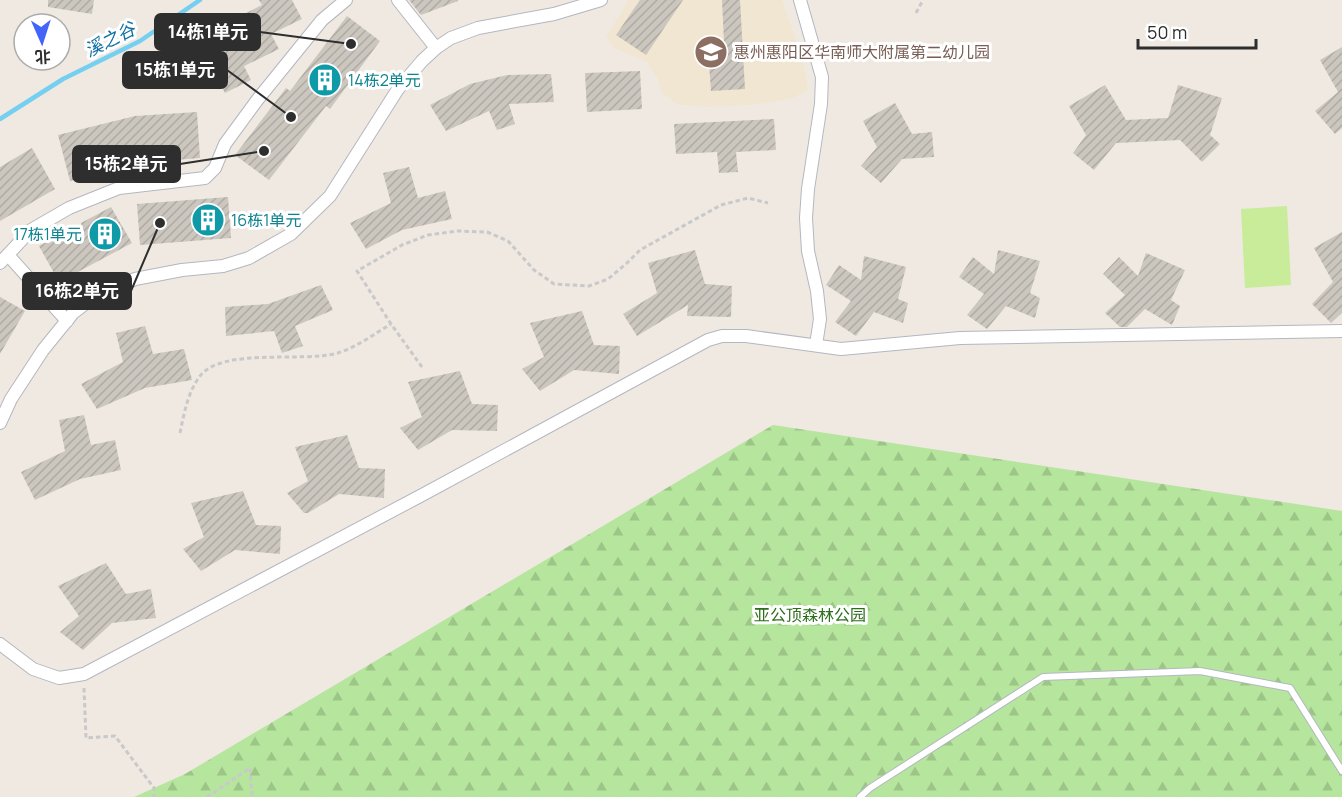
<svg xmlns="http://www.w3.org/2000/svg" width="1342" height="797" font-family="Manrope,'Noto Sans SC',sans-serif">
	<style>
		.education { fill: #f0e6d1 }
		.forest { fill: url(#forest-firs) }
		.pitch { fill: #c9ec9a }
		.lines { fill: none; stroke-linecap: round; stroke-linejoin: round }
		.stream { stroke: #75cff0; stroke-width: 4.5 }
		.building { fill: url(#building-hatch) }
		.service-casing { stroke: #b4b7c1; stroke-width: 8 }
		.minor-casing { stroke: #b4b7c1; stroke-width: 14 }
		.path { stroke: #c9c9c9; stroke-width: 3; stroke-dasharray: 4.5 3; stroke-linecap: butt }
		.service { stroke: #fff; stroke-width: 6 }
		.minor { stroke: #fff; stroke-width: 12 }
		.labels { text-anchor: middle; stroke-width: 6; stroke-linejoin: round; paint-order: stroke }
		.education-label { font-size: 16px; fill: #785e54; stroke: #fff; text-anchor: start }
		.culture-label { font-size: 16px; fill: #0d838f; stroke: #fff; text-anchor: start }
		.park-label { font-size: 16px; fill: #2c6e1b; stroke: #fff }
		.water-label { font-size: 18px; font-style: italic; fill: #0d6fa3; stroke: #fff }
		.leader { fill: none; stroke: #2e2e2e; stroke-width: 2 }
		.callout-dot { fill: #2e2e2e; stroke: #fff; stroke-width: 2 }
		.callout { fill: #2e2e2e; stroke: #2e2e2e; stroke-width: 2 }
		.callout-label { font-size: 18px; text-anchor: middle; font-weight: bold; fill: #fff }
	</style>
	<defs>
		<pattern id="forest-firs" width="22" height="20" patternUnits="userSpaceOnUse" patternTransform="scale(1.5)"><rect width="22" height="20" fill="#b6e59e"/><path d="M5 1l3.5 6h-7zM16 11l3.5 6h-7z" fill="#9dc588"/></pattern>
		<pattern id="building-hatch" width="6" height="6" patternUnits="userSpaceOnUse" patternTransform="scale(1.5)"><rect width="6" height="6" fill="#cbc7bf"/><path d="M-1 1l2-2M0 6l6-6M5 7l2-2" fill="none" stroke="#afaba4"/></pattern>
	</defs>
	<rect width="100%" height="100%" fill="#efe9e1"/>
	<!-- education -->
	<path class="education" d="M629 0H782L803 60 808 90 790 99 750 105 703 107 677 104 662 93 658 79 647 62 614 48 606 37Z"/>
	<!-- forest -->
	<path class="forest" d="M773 425 1342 511V797H134L185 774Z"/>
	<!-- pitch -->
	<path class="pitch" d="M1287 206 1291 285 1245 288 1241 209Z"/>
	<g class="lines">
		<!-- stream -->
		<path class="stream" d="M0 119 63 79 140 41 200 0"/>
	</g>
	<!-- building -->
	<g class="building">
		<path d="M48 0H94L92 14 48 7Z"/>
		<path d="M259 0H292L302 19 271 34 279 49 244 66 251 80 225 93 203 51 239 34 232 20 262 5Z"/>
		<path d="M409 0H458V1L421 15Z"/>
		<path d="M640 0H683L646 55 616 35Z"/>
		<path d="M722 0H740L745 89 711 91 709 63 725 62Z"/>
		<path d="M347 16 380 41 330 109 326 106 269 180 235 155 286 88 290 91Z"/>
		<path d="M1342 47V128L1335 134 1315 111 1338 92 1320 60Z"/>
		<path d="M640 71 642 109 587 112 585 73Z"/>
		<path d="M551 74 554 102 509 104 515 124 497 130 489 111 446 131 430 105 470 84 507 75Z"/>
		<path d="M1105 85 1126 120 1168 118 1178 85 1222 98 1210 135 1220 144 1202 162 1180 140 1116 143 1094 170 1073 153 1086 135 1069 106Z"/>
		<path d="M895 103 912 134 932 132 934 157 902 159 881 183 861 166 877 147 863 121Z"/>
		<path d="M197 112 200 158 126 164 127 166 70 181 58 135 135 116Z"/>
		<path d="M774 119 776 150 736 152 738 172 719 173 717 152 676 154 674 124Z"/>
		<path d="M32 148 55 189 0 221V167Z"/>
		<path d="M409 167 418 198 445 191 452 219 402 230 366 249 350 223 391 203 383 173Z"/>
		<path d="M228 197 231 238 140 245 137 204Z"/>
		<path d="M111 207 132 243 59 282 39 246 76 226 83 238 85 237 81 223Z"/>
		<path d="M1342 232V313L1331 323 1312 304 1333 282 1314 248Z"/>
		<path d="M695 250 705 284 732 286 731 317 687 316 688 305 637 336 623 314 657 293 648 263Z"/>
		<path d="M998 250 1040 261 1030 293 1040 298 1035 318 1006 306 987 329 967 315 984 294 959 277 973 257 994 274Z"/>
		<path d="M1146 253 1185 270 1171 300 1180 306 1172 325 1145 309 1127 327H1120L1105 313 1125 295 1103 274 1119 257 1138 276Z"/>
		<path d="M864 256 906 267 898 299 908 303 903 323 874 312 856 336 835 322 851 301 826 285 839 265 861 280Z"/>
		<path d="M321 285 333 310 295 326 303 346 282 353 274 331 226 336 225 307 268 304Z"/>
		<path d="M0 297 25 311 0 354Z"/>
		<path d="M582 311 594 345 620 346 619 374 574 370 540 391 522 369 544 357 530 323Z"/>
		<path d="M145 326 153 354 184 349 192 380 145 388 97 409 81 384 123 362 116 333Z"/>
		<path d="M460 371 472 404 498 405 497 431 452 430 418 450 400 428 422 417 408 382Z"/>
		<path d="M84 415 91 445 115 440 121 470 80 479 35 500 21 472 65 451 59 420Z"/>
		<path d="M347 435 359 468 385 469 384 498 339 494 308 513H304L287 493 308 481 295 447Z"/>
		<path d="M243 491 256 525 281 526 280 554 235 550 201 571 183 549 204 537 191 503Z"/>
		<path d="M106 563 126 594 151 589 156 618 112 623 83 650 60 632 79 616 58 586Z"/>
	</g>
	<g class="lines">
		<defs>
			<path id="service" d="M860 797 870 788 1043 677 1200 671 1290 688 1342 771"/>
			<g id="minor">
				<path d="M398 0 436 48"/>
				<path d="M800 0 822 77 821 104 808 189 806 218 808 251 817 291 820 319 816 345"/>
				<path d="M8 255 67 321"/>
				<path d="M0 263 31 230 69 208 119 188 205 178 215 168 225 144 258 99 322 20 346 0"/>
				<path d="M0 423 11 399 43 350 73 313 94 297 135 279 182 270 223 266 249 258 291 234 330 196 398 89 422 61 436 48 451 38 478 28 554 14 601 0"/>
				<path d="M0 644 33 669 59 678 84 674 424 494 708 340 722 336H746L841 349 960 338 1342 331"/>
			</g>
		</defs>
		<!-- service casing -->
		<use href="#service" class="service-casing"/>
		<!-- minor casing -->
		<use href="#minor" class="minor-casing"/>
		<!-- path -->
		<g class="path">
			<path d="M916 13 923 0"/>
			<path d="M422 367 391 324 357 271 402 245 428 235 458 231 487 232 508 241 534 270 554 284 589 286 608 279 627 263 640 250 721 205 748 198 768 203"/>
			<path d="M180 433C184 413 188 392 200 376 222 347 304 363 338 353 357 347 374 334 391 324"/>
			<path d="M84 688 86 738 115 736 154 788V797"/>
			<path d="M207 797 250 768 252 797"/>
		</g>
		<!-- service -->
		<use href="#service" class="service"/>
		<!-- minor -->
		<use href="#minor" class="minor"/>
	</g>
	<!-- icons -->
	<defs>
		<symbol id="school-disc" viewBox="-11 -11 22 22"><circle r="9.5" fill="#8d6e63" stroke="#fff"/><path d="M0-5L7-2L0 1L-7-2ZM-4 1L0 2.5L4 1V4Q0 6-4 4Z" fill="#fff"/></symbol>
		<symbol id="building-disc" viewBox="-11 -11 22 22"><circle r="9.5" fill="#0f9aa8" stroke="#fff"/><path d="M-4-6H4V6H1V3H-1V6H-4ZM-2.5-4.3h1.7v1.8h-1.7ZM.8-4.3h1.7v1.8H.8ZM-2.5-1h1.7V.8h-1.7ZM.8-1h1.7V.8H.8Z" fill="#fff"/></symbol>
	</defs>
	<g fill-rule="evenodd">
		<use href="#school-disc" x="692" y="33" width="38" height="38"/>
		<use href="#building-disc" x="306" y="61" width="38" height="38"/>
		<use href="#building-disc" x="189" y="201" width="38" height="38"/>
		<use href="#building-disc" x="86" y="215" width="38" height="38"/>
	</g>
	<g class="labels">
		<!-- education labels -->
		<g class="education-label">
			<text x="734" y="58">惠州惠阳区华南师大附属第二幼儿园</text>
		</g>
		<!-- culture labels -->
		<g class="culture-label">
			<text x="348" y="86">14栋2单元</text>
			<text x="231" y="226">16栋1单元</text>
			<text x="82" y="240" text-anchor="end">17栋1单元</text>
		</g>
		<!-- park labels -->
		<g class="park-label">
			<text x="810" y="621">亚公顶森林公园</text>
		</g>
		<!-- water labels -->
		<g class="water-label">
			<text transform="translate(110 40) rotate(-27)" y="6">溪之谷</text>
		</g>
	</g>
	<!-- callouts -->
	<path class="leader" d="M351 44L260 32M291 117L227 70M264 151L180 164M160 223L131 291"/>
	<g class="callout-dot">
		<circle cx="351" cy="44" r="6"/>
		<circle cx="291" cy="117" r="6"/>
		<circle cx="264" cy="151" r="6"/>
		<circle cx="160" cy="223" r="6"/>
	</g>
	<g class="callout">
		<rect x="155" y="14" width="105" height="36" rx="6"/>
		<rect x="123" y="52" width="104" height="36" rx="6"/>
		<rect x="73" y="146" width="107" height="36" rx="6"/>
		<rect x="23" y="273" width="108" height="36" rx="6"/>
	</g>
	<g class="callout-label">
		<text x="208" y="38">14栋1单元</text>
		<text x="175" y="76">15栋1单元</text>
		<text x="126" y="170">15栋2单元</text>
		<text x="77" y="297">16栋2单元</text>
	</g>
	<!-- north arrow -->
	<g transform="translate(42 42) rotate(177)"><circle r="28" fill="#ffffff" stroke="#ababab" stroke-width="1.5"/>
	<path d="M0-4.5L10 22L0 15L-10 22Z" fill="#4264fb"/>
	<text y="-9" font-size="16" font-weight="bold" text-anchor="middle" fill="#2e2e2e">北</text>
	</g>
	<!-- scale -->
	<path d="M1138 39v9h118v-9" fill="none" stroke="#2e2e2e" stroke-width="3"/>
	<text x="1147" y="39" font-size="18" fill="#2e2e2e" stroke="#ffffff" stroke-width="4.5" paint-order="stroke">50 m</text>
</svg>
